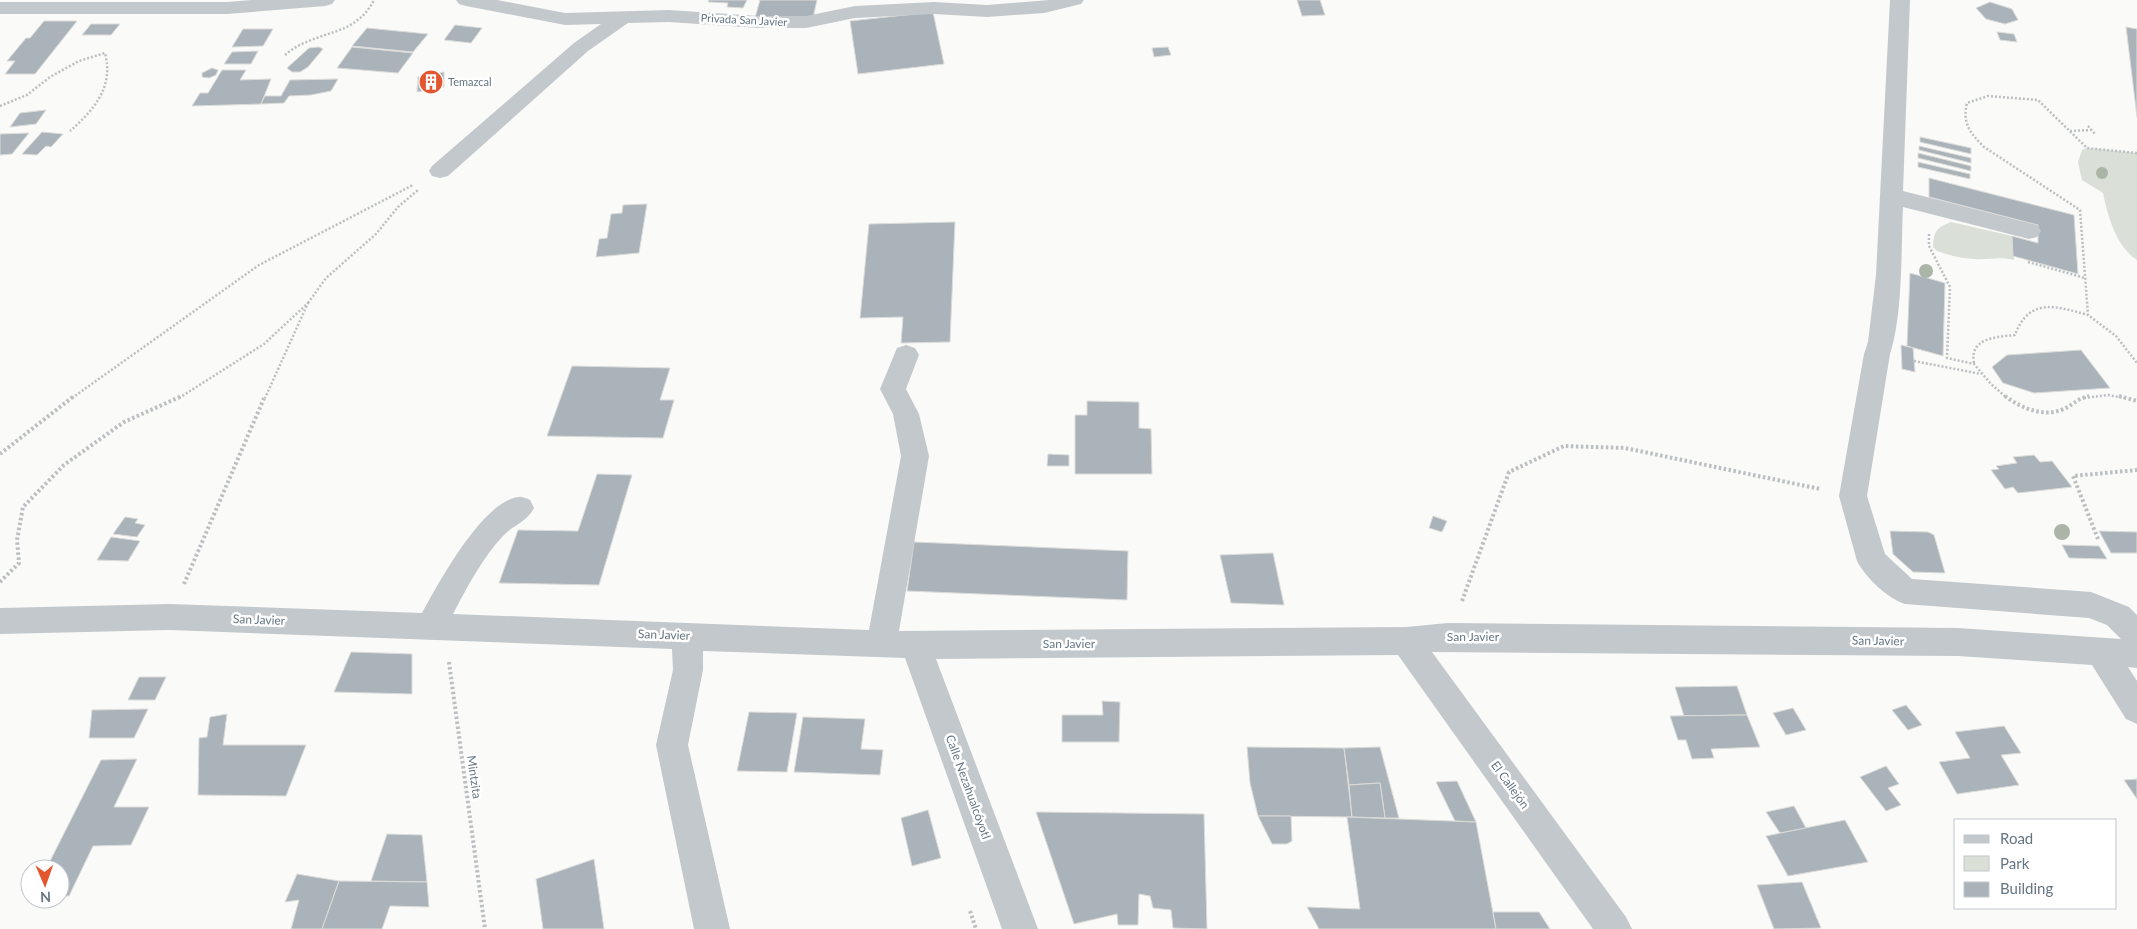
<svg xmlns="http://www.w3.org/2000/svg" width="2137" height="929" font-family="Lato,sans-serif">
	<style>
		.green { fill: #dadfd7 }
		.building { fill: #aab3b9; stroke: #dcdcda }
		.lines { fill: none; stroke-linecap: round; stroke-linejoin: round }
		.path-far1 { stroke: #bbbfc2; stroke-width: 2.5; stroke-dasharray: 2 2; stroke-linecap: butt }
		.path { stroke: #bbbfc2; stroke-width: 4; stroke-dasharray: 2.5 2.5; stroke-linecap: butt }
		.minor { fill: #c3c8cc; fill-rule: evenodd }
		.tree { fill: #aab4a7 }
		.labels { text-anchor: middle; stroke-width: 5; stroke-linejoin: round; paint-order: stroke }
		.far-street-label { font-size: 11px; fill: #657683; stroke: #fff }
		.far-poi-label { font-size: 11px; fill: #657683; stroke: #fff; text-anchor: start }
		.street-label { font-size: 12px; fill: #657683; stroke: #fff }
	</style>
	<rect width="100%" height="100%" fill="#fafaf8"/>
	<!-- green -->
	<g class="green">
		<path d="M2087 148 2137 153V260C2116 246 2108 217 2103 193L2082 180 2078 162 2082 150Z"/>
		<path d="M1951 222 2012 236 2014 260C2000 256 1989 260 1975 259 1962 259 1949 255 1937 251L1933 247C1934 231 1936 228 1951 222Z"/>
	</g>
	<!-- building -->
	<g class="building">
		<path d="M709 0H747L743 8 727 7 728 3 708 2Z"/>
		<path d="M760 0H817L813 18H755Z"/>
		<path d="M1297 0H1320L1325 15 1302 16Z"/>
		<path d="M1990 2 2012 9 2018 20 2005 24 1986 19 1976 8Z"/>
		<path d="M933 12 944 64 858 74 850 21Z"/>
		<path d="M44 21H77L35 74H5L15 61H7L26 38H30Z"/>
		<path d="M91 24H120L111 35H82Z"/>
		<path d="M455 25 482 28 471 43 444 40Z"/>
		<path d="M2126 27 2137 29V117Z"/>
		<path d="M367 28 428 34 413 52 352 46Z"/>
		<path d="M243 29H273L263 46 232 47Z"/>
		<path d="M1997 32 2014 34 2017 42 2000 40Z"/>
		<path d="M319 47 323 49 308 67 300 72H292L287 68 309 48Z"/>
		<path d="M352 47 413 53 398 73 337 68Z"/>
		<path d="M1168 47 1171 55 1154 57 1152 48Z"/>
		<path d="M258 51 251 64H224L232 52Z"/>
		<path d="M212 68 218 70 216 75 209 78 202 77V73Z"/>
		<path d="M222 70H246L240 80 271 79 261 104 192 106 200 93H208Z"/>
		<path d="M444 72V87L417 92 418 77Z"/>
		<path d="M338 79 331 91 311 95 289 96 284 103 261 104 265 96H281L290 80Z"/>
		<path d="M46 110 36 124 10 127 20 113Z"/>
		<path d="M42 132 63 134 51 147 46 146 37 155 22 154Z"/>
		<path d="M29 133 12 154 0 155V134Z"/>
		<path d="M1920 137 1971 148V154L1920 142Z"/>
		<path d="M1919 146 1971 158V163L1919 150Z"/>
		<path d="M1918 153 1971 166V171L1918 158Z"/>
		<path d="M1918 162 1970 174V179L1918 167Z"/>
		<path d="M1929 178 2074 215 2078 274 2013 256 2012 236 2038 243V225L1929 197Z"/>
		<path d="M647 204 639 253 596 257 599 239 607 238 611 214 622 213 623 205Z"/>
		<path d="M955 222 950 342 901 343 903 317 860 318 869 224Z"/>
		<path d="M1910 273 1945 283 1943 356 1907 346Z"/>
		<path d="M1901 345 1913 348 1915 372 1902 369Z"/>
		<path d="M2081 350 2110 388 2034 393 2003 383 1992 367 2007 355Z"/>
		<path d="M572 366 670 368 660 400H674L663 438 547 436Z"/>
		<path d="M1087 401 1139 402V428L1151 429 1152 474H1075V415H1087Z"/>
		<path d="M1048 454 1069 455V466H1047Z"/>
		<path d="M2034 455 2040 462 2052 461 2072 487 2018 493 2013 487 2005 489 1991 470 1999 469 1996 466 2017 463 2013 457Z"/>
		<path d="M597 474 632 475 599 585 499 583 518 530 578 531Z"/>
		<path d="M1433 516 1447 521 1442 532 1429 528Z"/>
		<path d="M125 517 138 519 135 523 145 525 137 537 113 534Z"/>
		<path d="M1890 531 1928 532 1934 535 1945 573 1913 572 1893 554Z"/>
		<path d="M2099 531 2137 532V553H2111Z"/>
		<path d="M111 537 140 541 128 561 97 560Z"/>
		<path d="M914 542 1128 551 1127 600 907 591Z"/>
		<path d="M2062 545 2099 546 2107 559 2069 558Z"/>
		<path d="M1273 553 1284 605 1231 603 1220 555Z"/>
		<path d="M351 652 412 654V694L334 692Z"/>
		<path d="M139 677H166L155 700H128Z"/>
		<path d="M1737 686 1747 715 1684 716 1675 687Z"/>
		<path d="M1102 701 1120 702 1119 742H1062V715H1103Z"/>
		<path d="M1906 705 1922 725 1908 730 1892 710Z"/>
		<path d="M1793 708 1806 730 1786 735 1773 713Z"/>
		<path d="M148 709 134 738H89L92 710Z"/>
		<path d="M749 712 797 713 787 772 737 771Z"/>
		<path d="M227 714 223 745H306L286 796 198 795 199 738 207 737 210 717Z"/>
		<path d="M1747 715 1760 747 1711 749 1714 758 1692 759 1686 740H1678L1670 716Z"/>
		<path d="M803 717 865 719 861 749 883 750 880 775 794 772Z"/>
		<path d="M2004 726 2021 753 2001 755 2019 785 1957 794 1939 762 1970 758 1955 732Z"/>
		<path d="M1247 747 1344 748 1352 817 1258 816 1250 783Z"/>
		<path d="M1380 747 1399 818H1385L1380 783 1349 785 1344 748Z"/>
		<path d="M137 759 114 807H149L131 845 93 846 69 896H60V869H46L101 760Z"/>
		<path d="M1886 766 1899 784 1888 788 1901 805 1886 811 1860 777Z"/>
		<path d="M2137 779V799L2124 780Z"/>
		<path d="M1457 781 1476 822 1455 821 1436 782Z"/>
		<path d="M1380 783 1385 818 1352 817 1349 785Z"/>
		<path d="M1794 806 1806 828 1780 833 1766 812Z"/>
		<path d="M928 810 941 858 912 866 901 818Z"/>
		<path d="M1036 812 1204 814 1207 929 1173 928 1171 910 1153 908 1150 896 1139 894 1138 925H1118L1117 914 1074 924Z"/>
		<path d="M1258 816H1291L1292 841 1287 844H1272Z"/>
		<path d="M1347 817 1476 822 1496 929H1319L1307 907 1360 909Z"/>
		<path d="M1845 820 1868 862 1788 876 1766 836Z"/>
		<path d="M387 834 422 835 427 882 371 881Z"/>
		<path d="M594 859 604 929H543L536 879Z"/>
		<path d="M297 874 339 881 322 929H291L299 900 285 902Z"/>
		<path d="M339 881 427 882 429 907 390 906 382 929H322Z"/>
		<path d="M1802 882 1821 928 1774 929 1757 885Z"/>
		<path d="M1493 912H1539L1550 929H1496Z"/>
	</g>
	<g class="lines">
		<!-- path-far1 -->
		<g class="path-far1">
			<path d="M285 55C315 29 354 39 374 0"/>
			<path d="M0 106 27 95 50 77 79 61 105 53C114 87 94 110 70 131"/>
			<path d="M2088 126 2096 135"/>
			<path d="M2070 131 2091 130"/>
			<path d="M2137 153 2087 148 2038 100 1988 96 1967 103C1962 123 1970 133 1984 147L2080 210 2088 315 2116 336 2137 363"/>
			<path d="M1929 234V246L1950 287 1947 358 1974 364 1991 384 2007 398"/>
			<path d="M2028 262 2085 278"/>
			<path d="M308 303 326 278 376 234 398 207 418 190"/>
			<path d="M1914 361 1981 374"/>
			<path d="M1974 363C1969 338 1996 337 2015 335 2029 297 2056 306 2088 315"/>
			<path d="M72 398 259 265 413 185"/>
			<path d="M179 398 264 344 308 303 265 398"/>
			<path d="M2084 398 2108 395 2125 398"/>
		</g>
		<!-- path -->
		<g class="path">
			<path d="M2005 396C2021 408 2042 417 2061 410 2071 407 2076 399 2089 396"/>
			<path d="M2119 396 2137 401"/>
			<path d="M0 454 74 396"/>
			<path d="M2098 539 2073 476 2137 470"/>
			<path d="M0 582 19 563 17 540 23 507 64 465 124 422 182 396"/>
			<path d="M184 584 265 396"/>
			<path d="M1462 601 1509 472 1564 446 1625 448 1820 489"/>
			<path d="M449 662 485 929"/>
			<path d="M970 911 976 929"/>
		</g>
		<!-- minor -->
		<g class="minor">
			<path d="M252 0H335L332 4 325 6 227 14H0V2H227Z"/>
			<path d="M456 0H497L565 13 669 10 759 16H806L855 6 934 2 987 5 1049 0H1084L1081 4 1044 13 987 17 934 14 855 18 806 28H759L669 22 628 23 588 51 448 176 440 178 432 176 429 171 432 166 574 43 601 24 565 25 466 6 459 4Z"/>
			<path d="M1890 0H1910L1903 191 2037 225 2041 231 2037 237 2029 239 1903 207C1901 250 1903 314 1890 354L1867 496 1885 554 1912 579 2091 592 2129 607 2137 615V668L2128 667 2137 681V724L2126 719 2092 665 1958 656 1432 652 1626 917 1632 929H1593L1398 655 936 659 1038 929H1002L905 658 703 651V670L688 745 730 929H694L656 745 673 670 672 649 170 630 0 634V608L170 604 422 613C438 584 483 500 519 497 522 496 527 499 530 500L534 508C527 522 513 525 503 536 483 557 466 589 453 614L869 630 901 456 893 414 880 389 897 348 906 345 915 348 919 355 906 389 919 414 929 456 899 631 1406 627 1448 623 1958 628 2121 639 2107 625 2089 618 1905 604C1887 598 1866 578 1857 561L1839 496 1864 354 1868 342 1876 275Z"/>
		</g>
	</g>
	<!-- trees -->
	<g class="tree">
		<circle cx="2102" cy="173" r="6"/>
		<circle cx="1926" cy="271" r="7"/>
		<circle cx="2062" cy="532" r="8"/>
	</g>
	<!-- icons -->
	<defs>
		<symbol id="building-disc" viewBox="-11 -11 22 22"><circle r="9.5" fill="#e4572e" stroke="#fff"/><path d="M-4-6H4V6H1V3H-1V6H-4ZM-2.5-4.3h1.7v1.8h-1.7ZM.8-4.3h1.7v1.8H.8ZM-2.5-1h1.7V.8h-1.7ZM.8-1h1.7V.8H.8Z" fill="#fff"/></symbol>
	</defs>
	<g fill-rule="evenodd">
		<use href="#building-disc" x="417" y="68" width="28" height="28"/>
	</g>
	<g class="labels">
		<!-- far-street labels -->
		<g class="far-street-label">
			<text transform="translate(744 20) rotate(3)" y="4">Privada San Javier</text>
		</g>
		<!-- far-poi labels -->
		<g class="far-poi-label">
			<text x="448" y="86">Temazcal</text>
		</g>
		<!-- street labels -->
		<g class="street-label">
			<text transform="translate(259 620) rotate(2)" y="4">San Javier</text>
			<text transform="translate(664 635) rotate(2)" y="4">San Javier</text>
			<text x="1473" y="641">San Javier</text>
			<text transform="translate(1878 641) rotate(1)" y="4">San Javier</text>
			<text x="1069" y="648">San Javier</text>
			<text transform="translate(474 777) rotate(82)" y="4">Mintzita</text>
			<text transform="translate(1510 785) rotate(54)" y="4">El Callejón</text>
			<text transform="translate(968 787) rotate(70)" y="4">Calle Nezahualcóyotl</text>
		</g>
	</g>
	<!-- legend -->
	<rect x="1954" y="819" width="162" height="90" fill="#ffffff" stroke="#c1c8cd"/>
	<rect x="1964" y="835" width="25" height="8" fill="#c3c8cc" stroke="#c1c8cd"/>
	<text x="2000" y="844" font-size="15" fill="#657683">Road</text>
	<rect x="1964" y="856" width="25" height="15" fill="#dadfd7" stroke="#c1c8cd"/>
	<text x="2000" y="869" font-size="15" fill="#657683">Park</text>
	<rect x="1964" y="882" width="25" height="15" fill="#aab3b9" stroke="#c1c8cd"/>
	<text x="2000" y="894" font-size="15" fill="#657683">Building</text>
	<!-- north arrow -->
	<g transform="translate(45 884) rotate(178)"><circle r="24" fill="#ffffff" stroke="#c1c8cd"/>
	<path d="M0-4L9 19L0 12L-9 19Z" fill="#e4572e"/>
	<text y="-8" font-size="14" font-weight="bold" text-anchor="middle" fill="#657683">N</text>
	</g>
</svg>
